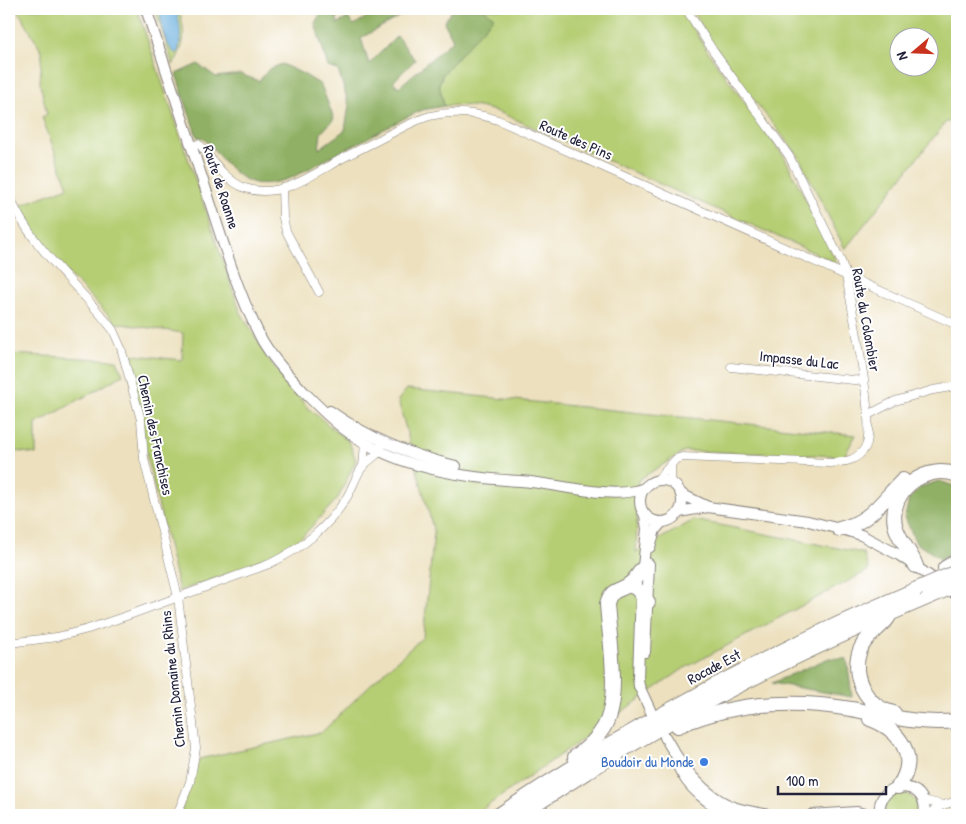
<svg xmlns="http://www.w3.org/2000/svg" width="966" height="824" font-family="'Patrick Hand',sans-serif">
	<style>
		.green { fill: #b5ce73; stroke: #6c7857; fill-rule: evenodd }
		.forest { fill: #90b165; stroke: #596a50 }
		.water { fill: #66addd; stroke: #44688c }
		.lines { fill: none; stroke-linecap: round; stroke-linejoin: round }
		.street-casing { stroke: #87817c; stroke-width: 9 }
		.secondary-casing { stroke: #87817c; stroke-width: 12 }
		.highway-casing { stroke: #87817c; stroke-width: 16 }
		.street { stroke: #fff; stroke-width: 8 }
		.secondary { stroke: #fff; stroke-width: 10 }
		.highway { stroke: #fff; stroke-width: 14 }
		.highway-bridge-casing { stroke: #87817c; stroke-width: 16; stroke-linecap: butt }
		.highway-bridge { stroke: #fff; stroke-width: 14 }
		.shop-dot { fill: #3f7fe0; stroke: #fff; stroke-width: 2 }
		.labels { text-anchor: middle; stroke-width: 4; stroke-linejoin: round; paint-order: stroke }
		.street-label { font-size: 15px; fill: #22223b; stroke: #fff }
		.shop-label { font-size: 15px; fill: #366cbe; stroke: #fff; text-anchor: end }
	</style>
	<rect width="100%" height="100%" fill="#fff"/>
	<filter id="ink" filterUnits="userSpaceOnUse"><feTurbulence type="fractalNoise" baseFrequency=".02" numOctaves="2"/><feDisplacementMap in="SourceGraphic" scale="10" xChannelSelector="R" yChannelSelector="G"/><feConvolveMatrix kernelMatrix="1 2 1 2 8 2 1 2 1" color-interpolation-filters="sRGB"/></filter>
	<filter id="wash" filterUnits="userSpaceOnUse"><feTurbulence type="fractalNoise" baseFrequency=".0096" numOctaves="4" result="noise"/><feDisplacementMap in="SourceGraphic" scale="20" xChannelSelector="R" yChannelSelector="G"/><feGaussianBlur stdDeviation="1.12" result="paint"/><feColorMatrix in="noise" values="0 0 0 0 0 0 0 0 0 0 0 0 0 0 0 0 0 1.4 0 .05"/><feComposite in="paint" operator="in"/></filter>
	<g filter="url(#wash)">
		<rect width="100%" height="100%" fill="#ece0be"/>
		<!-- green -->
		<g class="green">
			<path d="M17 9H137L240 311 270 362 308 408 349 442 356 460 338 498 301 538 266 561 179 591 147 457 126 354 182 360 183 333 116 323 49 254 16 207 68 187 42 117 47 114 40 83 42 51Z"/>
			<path d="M155 9H179C185 33 187 42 173 65Z"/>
			<path d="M483 9H681L710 55 785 158 837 263 501 113C481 106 465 104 444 106L439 84 443 74 493 17Z"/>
			<path d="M692 9H957V121L946 122 845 249 798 155 721 59ZM898 38H928V68H898Z"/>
			<path d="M9 354 117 360 123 375 36 424V454L9 450Z"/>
			<path d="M407 389 856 435 844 456 685 451 638 480 636 552 694 520 863 553 869 570 683 669 474 815H179L199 759 322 732 373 682 423 637 434 532 398 400Z"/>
			<path d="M902 793C914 795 920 803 918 815H885C884 803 889 795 902 793Z"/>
		</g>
		<!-- forest -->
		<g class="forest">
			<path d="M323 9H337V24L348 18 354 25 379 9H413L361 38 369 64 397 36 415 60 393 82 399 87 453 40 444 22 453 9H483L494 17 443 74 439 84 444 106 422 110 407 117 291 178C255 190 243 183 219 156 213 148 208 141 200 137H197L176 74 198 64 216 77 240 74 259 81 269 69 282 64 305 75 321 85 334 119 321 133 319 149 345 130 349 105 338 70 328 67 315 23Z"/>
			<path d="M939 481 957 487V549L941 559 916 543 905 517 909 499 921 487Z"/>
			<path d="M829 658 847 659 852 697 772 683Z"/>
		</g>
		<!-- water -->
		<path class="water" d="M160 9H176C180 24 182 37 178 52L176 54C164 45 161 23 160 9Z"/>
	</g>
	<g filter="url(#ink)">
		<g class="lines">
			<defs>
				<g id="street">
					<path d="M9 11 11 9"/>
					<path d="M192 146 198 144 201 146C213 161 226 181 245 188 279 200 312 175 341 159 356 151 373 143 388 135 402 128 415 120 430 116 454 110 475 112 498 120L957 325"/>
					<path d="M282 188 283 218 286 231 319 292"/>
					<path d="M9 195C31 249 79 285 113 330L121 348 141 420 144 459 178 597 196 748 190 782 177 815"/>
					<path d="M731 367 863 381"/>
					<path d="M868 415 895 401 933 390 957 386"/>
					<path d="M671 465V478L673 484"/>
					<path d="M363 467 365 443"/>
					<path d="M656 481 676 459 682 457 830 463C845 462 858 461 866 446 876 424 851 305 846 275L841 261 789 156 714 52 686 9"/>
					<path d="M9 643 57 637 88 629 132 614 269 564C302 548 328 528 347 497 353 487 356 475 363 466 368 461 375 456 381 451V446"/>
					<path d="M923 800 943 805"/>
					<path d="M926 815 943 805 957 801"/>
				</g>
				<g id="secondary">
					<path d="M146 9C167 71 187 134 208 196 224 245 238 294 262 340 273 359 289 376 304 392 319 407 333 422 351 434 396 467 465 478 520 481 556 483 612 501 645 488"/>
					<path d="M330 411C369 439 410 455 456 466"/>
					<circle cx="661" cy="501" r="21"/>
					<path d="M681 494 708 507"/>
					<path d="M679 512 708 507 808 521 848 531 861 535 899 555 957 595"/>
					<path d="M650 547 655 530 662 522"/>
					<path d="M642 576 647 529 645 515"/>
					<path d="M641 590 638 678 639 686 651 712"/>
					<path d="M645 652 649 564"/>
					<path d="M665 737C680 764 702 794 731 806 743 811 757 812 769 815"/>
					<path d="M677 764C687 788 710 807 734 815"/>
					<path d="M812 815 857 812 870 815"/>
					<path d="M880 815C874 778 931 778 924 815"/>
				</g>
				<g id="highway">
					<path d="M839 529C871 522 881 501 903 480"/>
					<path d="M916 566C911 551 899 541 895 525 888 490 926 463 957 475"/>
					<path d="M945 568 957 561"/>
					<path d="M628 585 636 588 648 602"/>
					<path d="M888 618C880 629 867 635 861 648 849 675 866 707 894 713"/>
					<path d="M870 719C900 730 920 757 898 787"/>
					<path d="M678 726C734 702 792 699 851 709 889 716 918 725 957 721"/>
					<path d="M575 757C586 749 597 739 604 727 621 697 609 638 607 604 612 586 622 592 632 582 636 578 639 573 642 569"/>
					<path d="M499 815C631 726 771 651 917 589"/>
					<path d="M520 815C576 778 633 742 692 710 769 668 849 631 929 597"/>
				</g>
			</defs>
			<!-- street casing -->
			<use href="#street" class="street-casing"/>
			<!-- secondary casing -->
			<use href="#secondary" class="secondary-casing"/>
			<!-- highway casing -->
			<use href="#highway" class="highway-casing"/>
			<!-- street -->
			<use href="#street" class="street"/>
			<!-- secondary -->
			<use href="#secondary" class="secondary"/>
			<!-- highway -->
			<use href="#highway" class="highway"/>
			<defs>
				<g id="highway-bridge">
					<path d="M917 589 954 573"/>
					<path d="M929 597 957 585"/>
				</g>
			</defs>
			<!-- highway-bridge casing -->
			<use href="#highway-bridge" class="highway-bridge-casing"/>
			<!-- highway-bridge -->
			<use href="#highway-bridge" class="highway-bridge"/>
		</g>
	</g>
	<!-- markers -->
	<circle class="shop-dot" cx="704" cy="762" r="5"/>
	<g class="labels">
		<!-- street labels -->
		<g class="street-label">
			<text transform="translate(576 140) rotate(24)" y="5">Route des Pins</text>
			<text transform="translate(221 187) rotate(72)" y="5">Route de Roanne</text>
			<text transform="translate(866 320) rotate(80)" y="5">Route du Colombier</text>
			<text transform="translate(799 360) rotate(6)" y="5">Impasse du Lac</text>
			<text transform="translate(155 435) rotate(78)" y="5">Chemin des Franchises</text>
			<text transform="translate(714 667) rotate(-28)" y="5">Rocade Est</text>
			<text transform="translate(173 679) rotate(-96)" y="5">Chemin Domaine du Rhins</text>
		</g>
		<!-- shop labels -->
		<g class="shop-label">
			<text x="694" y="767">Boudoir du Monde</text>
		</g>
	</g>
	<!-- margin -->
	<rect width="966" height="824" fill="none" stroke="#fff" stroke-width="30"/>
	<!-- north arrow -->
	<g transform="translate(914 52) rotate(251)"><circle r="24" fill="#ffffff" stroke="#a7a7b1"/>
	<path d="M0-4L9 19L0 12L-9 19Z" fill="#c8321e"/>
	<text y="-8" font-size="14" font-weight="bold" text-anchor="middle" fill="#22223b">N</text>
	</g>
	<!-- scale -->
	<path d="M778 786v8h108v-8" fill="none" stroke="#22223b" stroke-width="2.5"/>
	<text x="786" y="786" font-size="15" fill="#22223b" stroke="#ffffff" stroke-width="4" paint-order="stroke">100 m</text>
</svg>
